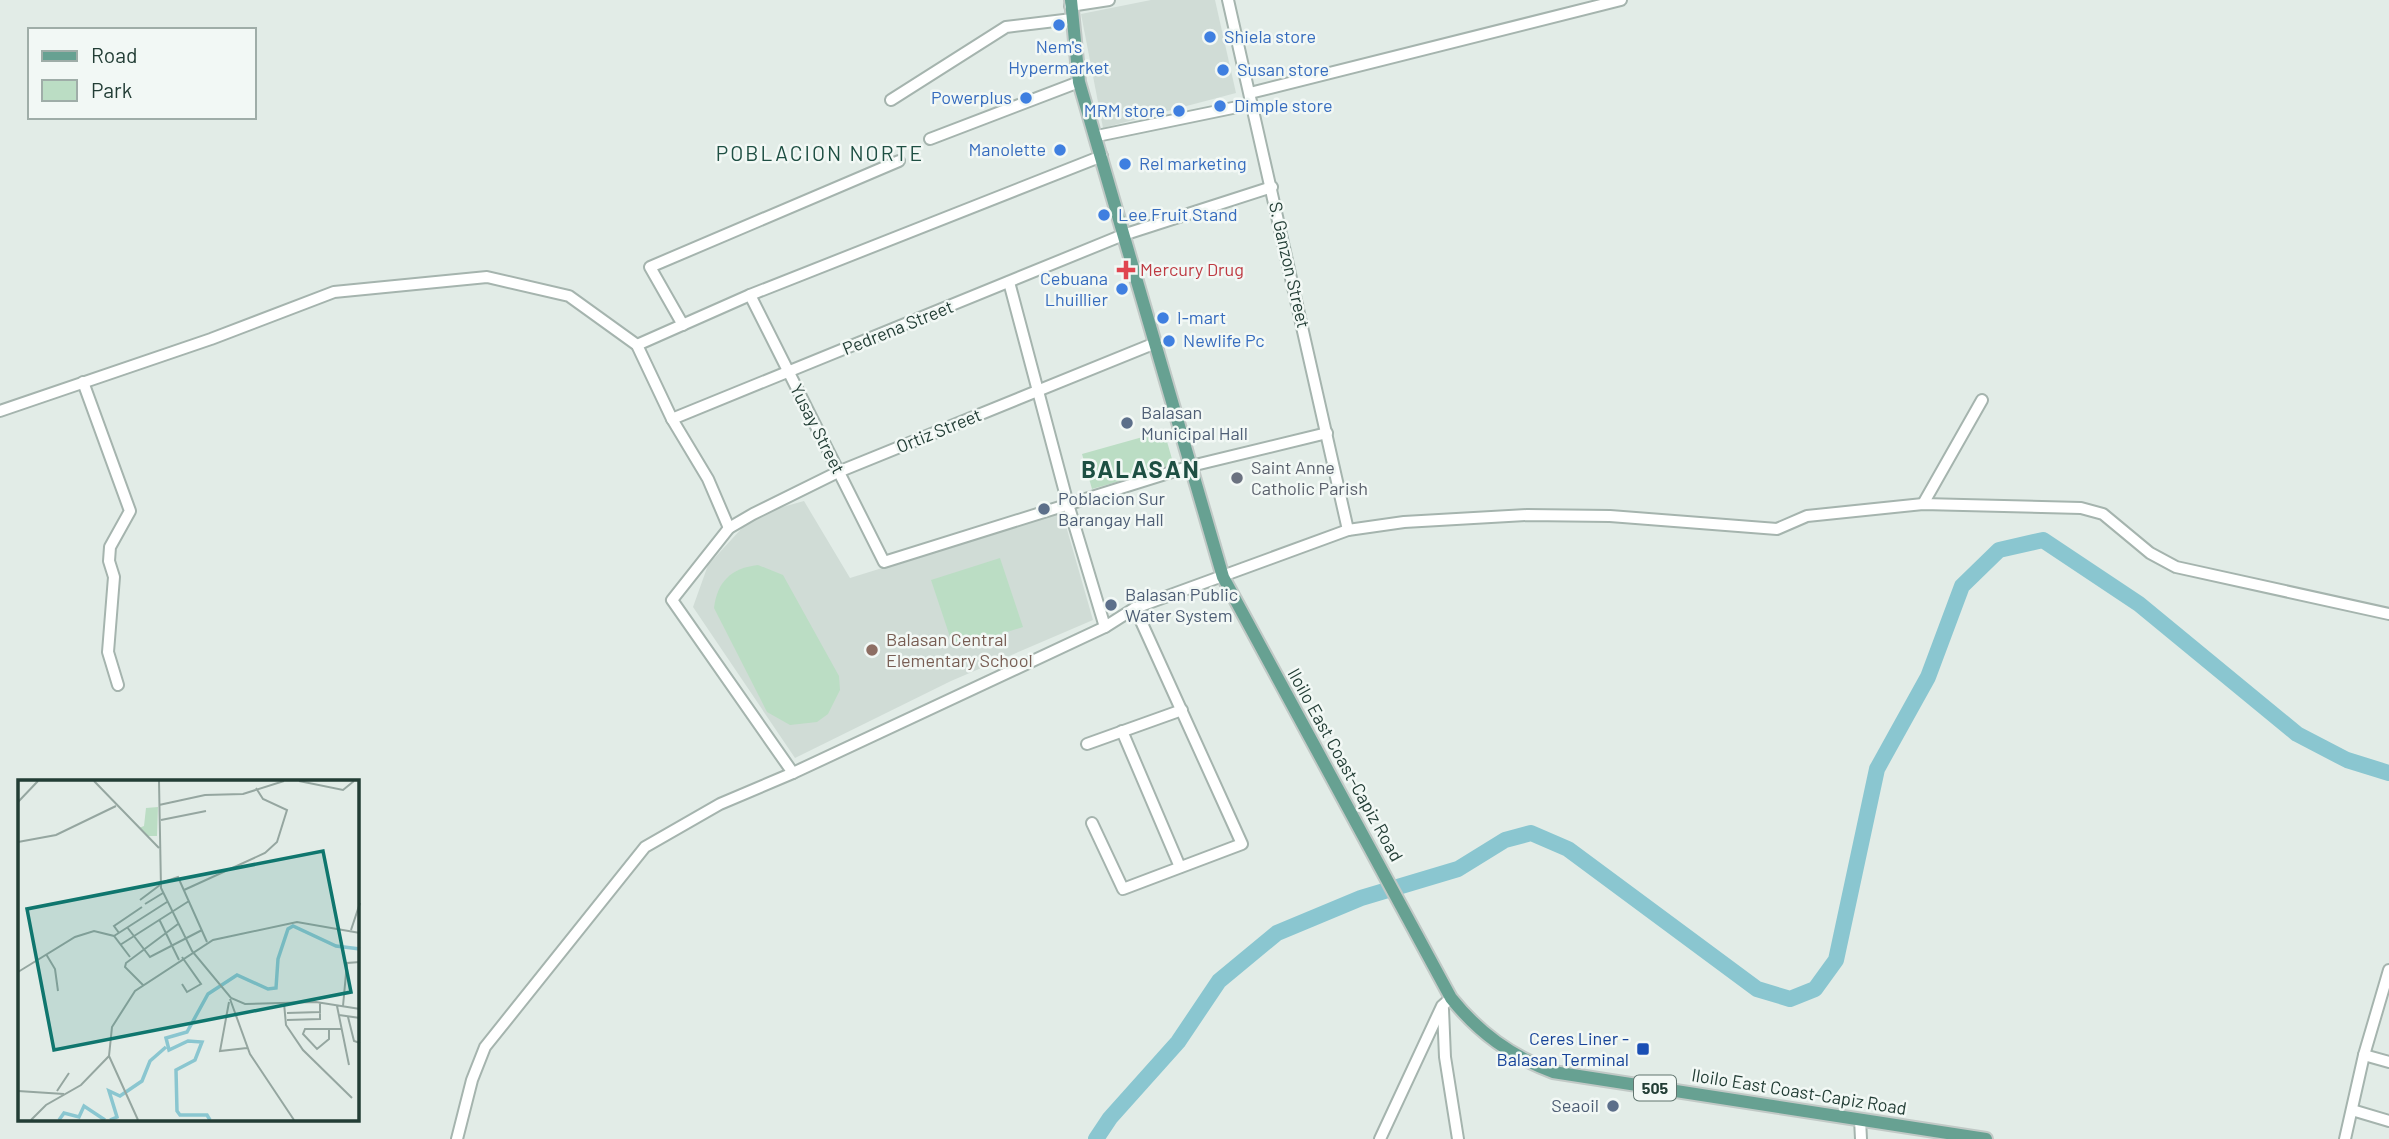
<svg xmlns="http://www.w3.org/2000/svg" width="2389" height="1139" font-family="Barlow,sans-serif">
	<style>
		.built { fill: #d0dcd6 }
		.green { fill: #bbddc4 }
		.lines { fill: none; stroke-linecap: round; stroke-linejoin: round }
		.river { stroke: #8ac6d0; stroke-width: 16 }
		.minor-casing { stroke: #a5b4ae; stroke-width: 14 }
		.major-casing { stroke: #c1c9c6; stroke-width: 16 }
		.minor { stroke: #fff; stroke-width: 10 }
		.major { stroke: #67a192; stroke-width: 12 }
		.shop-dot { fill: #3f7fe0; stroke: #f2f8f5; stroke-width: 2.5 }
		.health-dot { fill: #e0444e; stroke: #f2f8f5; stroke-width: 2.5 }
		.service-dot { fill: #5c6f8a; stroke: #f2f8f5; stroke-width: 2.5 }
		.worship-dot { fill: #6b7280; stroke: #f2f8f5; stroke-width: 2.5 }
		.education-dot { fill: #8d6e63; stroke: #f2f8f5; stroke-width: 2.5 }
		.transit-dot { fill: #1a4fb4; stroke: #f2f8f5; stroke-width: 2.5 }
		.labels { text-anchor: middle; stroke-width: 5; stroke-linejoin: round; paint-order: stroke }
		.shield { fill: #f2f8f5; stroke: #60756f; stroke-width: 2 }
		.shield-label { font-size: 16px; font-weight: bold; fill: #223d35 }
		.shop-label { font-size: 18px; fill: #366cbe; stroke: #f2f8f5; text-anchor: start }
		.street-label { font-size: 18px; fill: #223d35; stroke: #f2f8f5 }
		.health-label { font-size: 18px; fill: #be3a42; stroke: #f2f8f5; text-anchor: start }
		.service-label { font-size: 18px; fill: #4e5e75; stroke: #f2f8f5; text-anchor: start }
		.worship-label { font-size: 18px; fill: #5b616d; stroke: #f2f8f5; text-anchor: start }
		.education-label { font-size: 18px; fill: #785e54; stroke: #f2f8f5; text-anchor: start }
		.transit-label { font-size: 18px; fill: #164399; stroke: #f2f8f5; text-anchor: end }
		.quarter-label { font-size: 21px; letter-spacing: 2px; fill: #1e4f43; stroke: #f2f8f5 }
		.district-label { font-size: 24px; font-weight: bold; letter-spacing: 2px; fill: #1e4f43; stroke: #f2f8f5 }
		.inset-river { fill: none; stroke: #8ac6d0; stroke-width: 3.5 }
		.inset-road { fill: none; stroke: #95a6a0; stroke-width: 2 }
		.view { fill: #0f766e; fill-opacity: 0.15; stroke: #0f766e; stroke-width: 3.5 }
		.inset-edge { fill: none; stroke: #223d35; stroke-width: 3.5 }
	</style>
	<rect width="100%" height="100%" fill="#e2ece7"/>
	<!-- built -->
	<g class="built">
		<path d="M1151 0H1215L1236 93 1103 128 1081 14Z"/>
		<path d="M804 501 850 578 1062 512 1093 620 951 681 795 758 693 607 708 565 754 515Z"/>
	</g>
	<!-- green -->
	<g class="green">
		<path d="M1164 431 1174 466 1092 489 1082 454Z"/>
		<path d="M1000 558 1023 627 954 649 931 580Z"/>
		<path d="M758 565 783 575 839 676 840 690 828 714 817 722 790 725 767 712 714 608C717 582 731 568 758 565Z"/>
	</g>
	<g class="lines">
		<!-- river -->
		<path class="river" d="M1096 1139 1110 1118 1178 1042 1219 981 1277 933 1361 898 1458 869 1505 840 1531 833 1568 849 1757 989 1790 999 1815 989 1836 960 1877 769 1928 677 1962 586 1999 550 2043 540 2139 604 2297 734 2347 760 2389 773"/>
		<defs>
			<g id="minor">
				<path d="M1228 0 1348 530"/>
				<path d="M1070 6 1109 0"/>
				<path d="M1250 93 1621 0"/>
				<path d="M891 100 1006 27 1072 19"/>
				<path d="M1097 136 1252 104"/>
				<path d="M930 139 1079 82"/>
				<path d="M1009 282 1068 504 1105 627"/>
				<path d="M750 295 884 562 1191 466 1327 433"/>
				<path d="M683 325 650 267 899 161"/>
				<path d="M637 345 750 295 1102 156"/>
				<path d="M83 382 130 511 110 547 109 561 114 577 108 652 118 685"/>
				<path d="M0 411 211 339 334 292 487 277 569 296 637 345 672 419 708 479 729 528"/>
				<path d="M672 419 1123 235 1272 187"/>
				<path d="M1923 504 1982 400"/>
				<path d="M1122 731 1180 867"/>
				<path d="M1087 744 1182 710"/>
				<path d="M793 773 672 600 729 528 753 514 838 472 1153 344"/>
				<path d="M1092 823 1123 889 1242 844 1135 608"/>
				<path d="M1443 1009 1445 1057 1458 1139"/>
				<path d="M2364 1055 2389 1062"/>
				<path d="M2352 1110 2389 1121"/>
				<path d="M1860 1119 1861 1139"/>
				<path d="M457 1139 472 1080 485 1047 645 847 720 804 793 773 1105 627 1135 608 1348 530 1404 522 1527 515 1610 516 1777 529 1807 516 1923 504 2081 508 2103 514 2150 553 2176 567 2389 614"/>
				<path d="M1380 1139 1442 1006 1451 998"/>
				<path d="M2345 1139 2364 1055 2389 970"/>
			</g>
			<path id="major" d="M1071 0 1079 82 1223 577 1451 998C1479 1033 1511 1056 1553 1072L1986 1139"/>
		</defs>
		<!-- minor casing -->
		<use href="#minor" class="minor-casing"/>
		<!-- major casing -->
		<use href="#major" class="major-casing"/>
		<!-- minor -->
		<use href="#minor" class="minor"/>
		<!-- major -->
		<use href="#major" class="major"/>
	</g>
	<!-- markers -->
	<g class="shop-dot">
		<circle cx="1059" cy="25" r="7"/>
		<circle cx="1210" cy="37" r="7"/>
		<circle cx="1223" cy="70" r="7"/>
		<circle cx="1026" cy="98" r="7"/>
		<circle cx="1220" cy="106" r="7"/>
		<circle cx="1179" cy="111" r="7"/>
		<circle cx="1060" cy="150" r="7"/>
		<circle cx="1125" cy="164" r="7"/>
		<circle cx="1104" cy="215" r="7"/>
		<circle cx="1122" cy="289" r="7"/>
		<circle cx="1163" cy="318" r="7"/>
		<circle cx="1169" cy="341" r="7"/>
	</g>
	<path class="health-dot" d="M1122.5 259.5h7v7h7v7h-7v7h-7v-7h-7v-7h7z"/>
	<g class="service-dot">
		<circle cx="1127" cy="423" r="7"/>
		<circle cx="1044" cy="509" r="7"/>
		<circle cx="1111" cy="605" r="7"/>
		<circle cx="1613" cy="1106" r="7"/>
	</g>
	<circle class="worship-dot" cx="1237" cy="478" r="7"/>
	<circle class="education-dot" cx="872" cy="650" r="7"/>
	<rect class="transit-dot" x="1636" y="1042" width="14" height="14" rx="3.5"/>
	<g class="labels">
		<!-- shield labels -->
		<rect class="shield" x="1634" y="1075.5" width="42" height="25" rx="5"/>
		<g class="shield-label">
			<text x="1655" y="1094">505</text>
		</g>
		<!-- shop labels -->
		<g class="shop-label">
			<text x="1224" y="43">Shiela store</text>
			<text x="1059" y="53" text-anchor="middle">Nem's<tspan x="1059" dy="21">Hypermarket</tspan></text>
			<text x="1237" y="76">Susan store</text>
			<text x="1012" y="104" text-anchor="end">Powerplus</text>
			<text x="1234" y="112">Dimple store</text>
			<text x="1165" y="117" text-anchor="end">MRM store</text>
			<text x="1046" y="156" text-anchor="end">Manolette</text>
			<text x="1139" y="170">Rel marketing</text>
			<text x="1118" y="221">Lee Fruit Stand</text>
			<text x="1108" y="285" text-anchor="end">Cebuana<tspan x="1108" dy="21">Lhuillier</tspan></text>
			<text x="1177" y="324">I-mart</text>
			<text x="1183" y="347">Newlife Pc</text>
		</g>
		<!-- street labels -->
		<g class="street-label">
			<text transform="translate(1289 265) rotate(77)" y="6">S. Ganzon Street</text>
			<text transform="translate(898 328) rotate(-22)" y="6">Pedrena Street</text>
			<text transform="translate(817 429) rotate(63)" y="6">Yusay Street</text>
			<text transform="translate(939 431) rotate(-22)" y="6">Ortiz Street</text>
			<text transform="translate(1345 765) rotate(61)" y="6">Iloilo East Coast-Capiz Road</text>
			<text transform="translate(1799 1092) rotate(9)" y="6">Iloilo East Coast-Capiz Road</text>
		</g>
		<!-- health labels -->
		<g class="health-label">
			<text x="1140" y="276">Mercury Drug</text>
		</g>
		<!-- service labels -->
		<g class="service-label">
			<text x="1141" y="419">Balasan<tspan x="1141" dy="21">Municipal Hall</tspan></text>
			<text x="1058" y="505">Poblacion Sur<tspan x="1058" dy="21">Barangay Hall</tspan></text>
			<text x="1125" y="601">Balasan Public<tspan x="1125" dy="21">Water System</tspan></text>
			<text x="1599" y="1112" text-anchor="end">Seaoil</text>
		</g>
		<!-- worship labels -->
		<g class="worship-label">
			<text x="1251" y="474">Saint Anne<tspan x="1251" dy="21">Catholic Parish</tspan></text>
		</g>
		<!-- education labels -->
		<g class="education-label">
			<text x="886" y="646">Balasan Central<tspan x="886" dy="21">Elementary School</tspan></text>
		</g>
		<!-- transit labels -->
		<g class="transit-label">
			<text x="1629" y="1045">Ceres Liner -<tspan x="1629" dy="21">Balasan Terminal</tspan></text>
		</g>
		<!-- quarter labels -->
		<g class="quarter-label">
			<text x="820" y="161">POBLACION NORTE</text>
		</g>
		<!-- district labels -->
		<g class="district-label">
			<text x="1141" y="478">BALASAN</text>
		</g>
	</g>
	<!-- overview -->
	<g transform="translate(18 780)">
		<rect width="341" height="341" fill="#e2ece7"/>
		<path d="M140 27 139 56H130L121 48 126 46 128 28Z" fill="#bbddc4"/>
		<path class="inset-river" d="M41 340 46 333 61 337 66 326 87 340M92 340 99 337 91 311 102 316 124 301 132 281 148 267M192 340 189 335H162L159 331 158 290 177 280 184 262 170 261 151 270 148 258 169 252 190 214 219 195 250 209 258 208 260 179 270 149 275 146 318 166 342 169"/>
		<path class="inset-road" d="M76 1 141 68M141 1 143 108 174 171 213 218 227 224 298 222 342 229M281 1 325 10 336 1M0 22 20 1M141 25 187 15 225 14 266 1M143 40 188 31M0 62 38 55 98 26M143 103 160 97 189 162M166 110 247 73 259 62 269 30 245 19 238 8M122 120 142 105M127 124 145 113M141 139 161 180M109 147 132 177 184 150M333 150 342 123M101 153 96 146 124 127M96 156 149 122M102 165 171 121M28 174 37 189 40 211M0 192 57 157 76 151 96 156 112 177M164 204 169 212 183 204 164 177M126 206 107 187 108 183 160 144M212 219 232 274 276 340M211 222 202 271 229 268M266 223 268 245 285 270 334 318M319 226 331 285M325 226 329 183 342 182M269 233 302 232V223M321 235 342 238M330 237 336 261 342 263M269 240 302 239V232M311 249V259L299 269 285 254 287 249H324M0 311 46 314M39 311 51 293M13 340 28 325 63 305 91 276M120 340 91 276 94 247 117 211 195 160 279 142 342 153"/>
		<path class="view" d="M305 71 333 212 36 270 9 129Z"/>
		<rect width="341" height="341" class="inset-edge"/>
	</g>
	<!-- legend -->
	<rect x="28" y="28" width="228" height="91" fill="#f2f8f5" stroke="#9fada8" stroke-width="2"/>
	<rect x="42" y="51" width="35" height="10" fill="#67a192" stroke="#9fada8" stroke-width="2"/>
	<text x="91" y="63" font-size="21" fill="#223d35">Road</text>
	<rect x="42" y="80" width="35" height="21" fill="#bbddc4" stroke="#9fada8" stroke-width="2"/>
	<text x="91" y="98" font-size="21" fill="#223d35">Park</text>
</svg>
